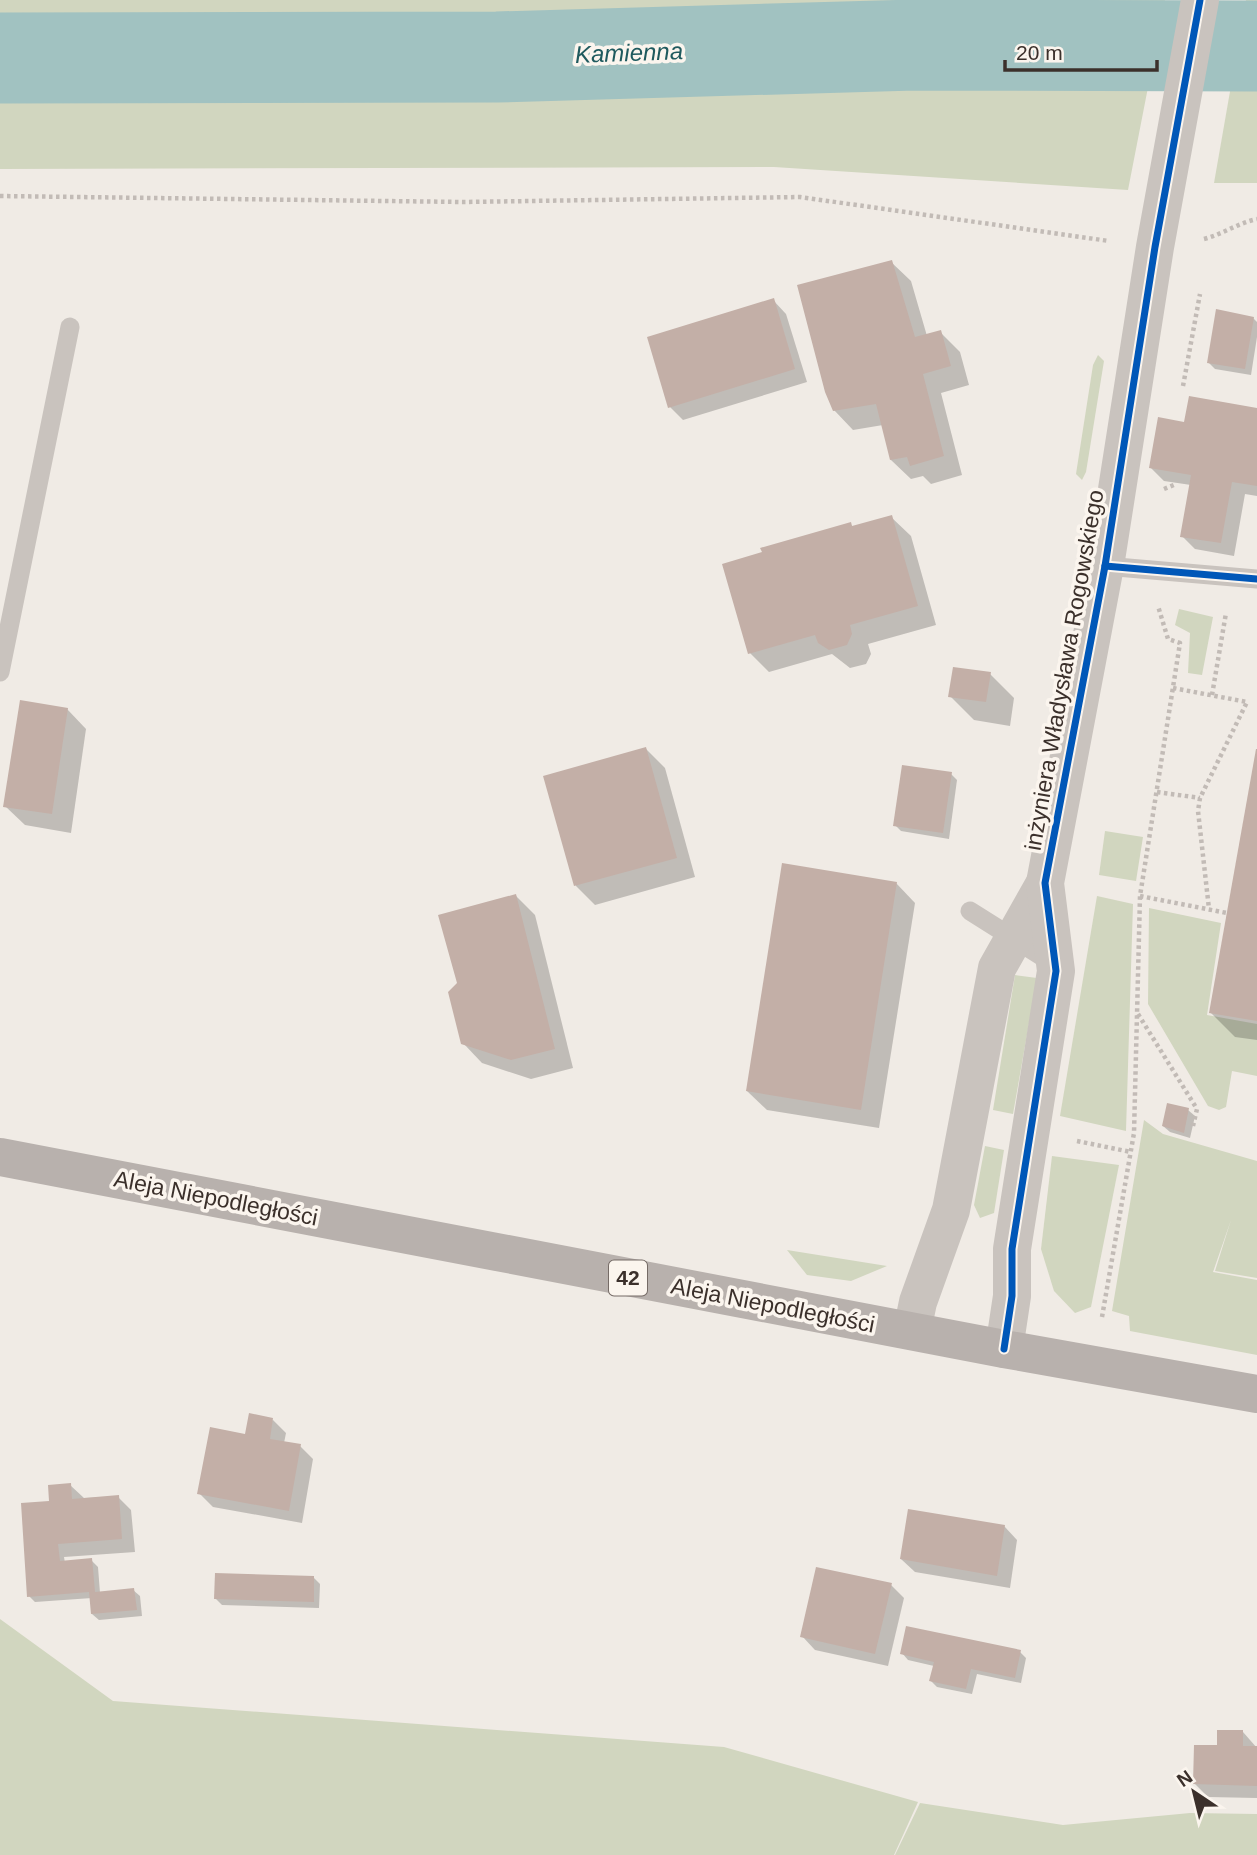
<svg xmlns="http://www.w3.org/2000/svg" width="1257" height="1855" font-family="Arial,sans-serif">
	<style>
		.green { fill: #d1d6bf }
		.shadow { fill: #0003 }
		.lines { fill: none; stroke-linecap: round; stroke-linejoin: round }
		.river { stroke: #a1c2c1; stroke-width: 91 }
		.building { fill: #c3afa7 }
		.path { stroke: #c2bbb6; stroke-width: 4.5; stroke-dasharray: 3.5 3.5; stroke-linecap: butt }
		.service { stroke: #c9c3be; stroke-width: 19 }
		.minor { stroke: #c9c3be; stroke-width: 38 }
		.primary { stroke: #b8b1ad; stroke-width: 38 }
		.cycleway-casing { stroke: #fbf5ee; stroke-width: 11 }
		.cycleway { stroke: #0057b8; stroke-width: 7 }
		.labels { text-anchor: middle; stroke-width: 7; stroke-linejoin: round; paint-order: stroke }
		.shield { fill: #fbf5ee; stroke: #756b66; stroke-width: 2 }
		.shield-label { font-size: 21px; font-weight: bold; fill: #3b302b }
		.street-label { font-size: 23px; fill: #3b302b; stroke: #fbf5ee }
		.water-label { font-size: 24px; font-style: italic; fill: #1f5a5e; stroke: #fbf5ee }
	</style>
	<rect width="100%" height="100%" fill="#f0ebe5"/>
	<!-- green -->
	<g class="green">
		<path d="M0 0H1165L1128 190 774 167 0 169Z"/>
		<path d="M1246 0H1257V183H1214Z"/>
		<path d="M1098 355 1104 361 1086 472 1082 480 1076 474 1093 365Z"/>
		<path d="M1179 609 1213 617 1202 675 1188 673 1190 633 1175 625Z"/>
		<path d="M1105 831 1143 837 1136 881 1099 875Z"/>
		<path d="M1097 896 1133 904 1126 1131 1060 1116Z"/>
		<path d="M1149 908 1221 923 1207 1015 1257 1024V1076L1232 1071 1226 1107 1219 1110 1208 1106 1148 1004Z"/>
		<path d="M1015 975 1037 978 1013 1114 993 1110Z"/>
		<path d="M1144 1120 1163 1134 1257 1161V1278L1215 1271 1231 1220 1213 1272 1257 1280V1355L1130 1331 1129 1316 1112 1311Z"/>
		<path d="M985 1146 1004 1150 994 1213 980 1218 974 1205Z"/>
		<path d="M1052 1156 1119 1165 1091 1307 1075 1313 1054 1291 1041 1249Z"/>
		<path d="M787 1250 887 1266 851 1281 807 1275Z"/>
		<path d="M0 1619 113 1701 724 1747 918 1802 894 1855H0Z"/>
		<path d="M920 1803 1063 1825 1190 1813 1257 1814V1855H895Z"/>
	</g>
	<!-- shadow -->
	<g class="shadow">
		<path d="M891 262 911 281 927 336 940 332 960 352 969 385 941 393 962 475 931 484 923 476 911 479 891 460 883 425 853 430 834 410Z"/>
		<path d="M773 300 786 314 807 382 683 420 670 407Z"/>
		<path d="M1253 318 1257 322V337L1251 375 1215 369 1208 362Z"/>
		<path d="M1257 409V496L1245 494 1234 556 1195 549 1182 536 1191 485 1164 481 1151 468 1186 424Z"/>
		<path d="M891 517 911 536 936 625 868 644 871 654 866 664 850 668 832 654 769 672 750 653 850 524 854 528Z"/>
		<path d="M990 674 1014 698 1010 726 974 720 950 696Z"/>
		<path d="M67 709 86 729 71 833 25 825 5 806Z"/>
		<path d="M646 749 665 768 695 877 595 905 576 886 545 777Z"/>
		<path d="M1257 750V1040L1235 1037 1211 1013Z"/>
		<path d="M951 774 957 780 949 839 901 831 895 825Z"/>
		<path d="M896 883 915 903 879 1128 767 1110 747 1091Z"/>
		<path d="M516 896 535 915 573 1068 531 1079 482 1063 463 1043Z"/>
		<path d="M1188 1110 1195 1116 1190 1138 1170 1132 1163 1126Z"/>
		<path d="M273 1420 286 1433 284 1443 300 1446 313 1459 302 1523 213 1507 199 1493 246 1436Z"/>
		<path d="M70 1485 84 1498 118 1497 131 1510 135 1552 64 1557 65 1563 91 1560 98 1567 100 1593 133 1590 140 1596 142 1616 99 1620 92 1614V1598L35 1602 29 1596 51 1502Z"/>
		<path d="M1004 1526 1017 1540 1010 1588 915 1572 901 1559Z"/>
		<path d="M313 1577 320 1584 319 1608 222 1605 216 1599Z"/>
		<path d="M891 1585 904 1598 888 1666 815 1650 802 1636Z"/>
		<path d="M1020 1652 1026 1658 1021 1683 977 1674 972 1694 937 1687 931 1681 934 1666 908 1660 902 1653Z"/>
		<path d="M1243 1732 1257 1748V1798L1208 1797 1195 1784 1219 1747Z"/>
	</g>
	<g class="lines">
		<!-- river -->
		<path class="river" d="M0 58 497 57 914 45 1257 46"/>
	</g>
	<!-- building -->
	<g class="building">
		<path d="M892 260 915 337 941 330 951 366 923 374 944 456 910 466 907 457 890 460 876 404 833 411 825 392 797 285Z"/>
		<path d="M774 298 795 369 668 408 647 337Z"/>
		<path d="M1216 309 1254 317 1245 369 1207 363Z"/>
		<path d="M1189 396 1257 408V486L1232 482 1221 543 1180 537 1191 475 1149 468 1158 417 1184 422Z"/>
		<path d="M892 515 918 606 850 625 852 634 847 645 829 650 818 643 815 635 748 654 722 564 762 552 760 548 851 522 852 526Z"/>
		<path d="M953 667 991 672 986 702 948 697Z"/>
		<path d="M20 700 68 708 52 814 3 807Z"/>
		<path d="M646 747 677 858 574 886 543 776Z"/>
		<path d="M1256 749H1257V1021L1209 1013Z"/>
		<path d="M902 765 952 772 943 833 893 826Z"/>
		<path d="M782 863 897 882 861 1110 746 1091Z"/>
		<path d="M516 894 555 1049 511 1060 461 1044 448 992 457 983 438 915Z"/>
		<path d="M1167 1103 1189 1108 1184 1133 1162 1126Z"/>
		<path d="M249 1413 273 1418 270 1439 301 1444 289 1511 197 1494 210 1427 245 1434Z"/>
		<path d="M71 1483 72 1499 119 1495 122 1539 58 1544 60 1561 92 1558 95 1592 134 1588 137 1610 91 1614 89 1592 27 1597 21 1503 49 1501 48 1485Z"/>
		<path d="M908 1509 1005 1525 997 1576 900 1559Z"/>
		<path d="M816 1567 892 1583 875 1654 800 1637Z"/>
		<path d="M215 1573 314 1576V1602L214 1599Z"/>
		<path d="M906 1626 1021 1650 1015 1678 971 1669 966 1689 929 1681 934 1662 900 1654Z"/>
		<path d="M1217 1730H1243V1746H1257V1786L1193 1784 1194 1745H1217Z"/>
	</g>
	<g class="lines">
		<!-- path -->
		<g class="path">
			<path d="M0 196 463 202 800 197 1109 241"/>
			<path d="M1204 239C1223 234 1238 223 1257 219"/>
			<path d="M1183 386 1200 294"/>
			<path d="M1164 489 1176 484"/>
			<path d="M1173 688 1247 702 1200 798 1198 811 1209 909"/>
			<path d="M1212 695 1226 613"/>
			<path d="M1157 792 1200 798"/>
			<path d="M1140 896 1227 913"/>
			<path d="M1138 1014 1197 1109 1193 1126"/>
			<path d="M1077 1141 1131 1152"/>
			<path d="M1102 1317 1134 1133 1140 896 1180 643 1168 639 1158 606"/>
		</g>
		<!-- service -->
		<g class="service">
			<path d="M1105 566 1257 579"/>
			<path d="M0 672 70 327"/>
			<path d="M970 911 1054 964"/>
		</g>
		<!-- minor -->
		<g class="minor">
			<path d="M912 1331 918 1302 951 1210 997 968 1045 883"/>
			<path d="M1004 1349 1012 1296V1249L1056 971 1045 883 1105 566 1155 247 1200 0"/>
		</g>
		<!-- primary -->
		<path class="primary" d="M0 1157 1004 1349 1257 1394"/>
		<defs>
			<g id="cycleway">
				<path d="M1105 566 1257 579"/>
				<path d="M1004 1349 1012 1296V1249L1056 971 1045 883 1105 566 1155 247 1200 0"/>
			</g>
		</defs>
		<!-- cycleway casing -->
		<use href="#cycleway" class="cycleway-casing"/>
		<!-- cycleway -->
		<use href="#cycleway" class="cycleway"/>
	</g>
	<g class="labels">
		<!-- shield labels -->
		<rect class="shield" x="609" y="1260.5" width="38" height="35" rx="5"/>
		<g class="shield-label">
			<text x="628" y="1285">42</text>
		</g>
		<!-- street labels -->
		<g class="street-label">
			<text transform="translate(1064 670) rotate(-80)" y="8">inżyniera Władysława Rogowskiego</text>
			<text transform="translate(216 1198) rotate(11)" y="8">Aleja Niepodległości</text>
			<text transform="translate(773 1305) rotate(11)" y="8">Aleja Niepodległości</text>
		</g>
		<!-- water labels -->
		<g class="water-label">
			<text transform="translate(629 53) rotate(-2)" y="8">Kamienna</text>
		</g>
	</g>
	<!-- north arrow -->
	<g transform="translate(1194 1792) rotate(325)" stroke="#fbf5ee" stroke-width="5" paint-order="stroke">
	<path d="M0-5L12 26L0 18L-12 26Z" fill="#3b302b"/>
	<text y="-10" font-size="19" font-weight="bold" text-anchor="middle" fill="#3b302b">N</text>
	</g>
	<!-- scale -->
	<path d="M1005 60v10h152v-10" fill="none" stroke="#3b302b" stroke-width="3.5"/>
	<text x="1016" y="60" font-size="21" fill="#3b302b" stroke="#fbf5ee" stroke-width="5" paint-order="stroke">20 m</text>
</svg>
